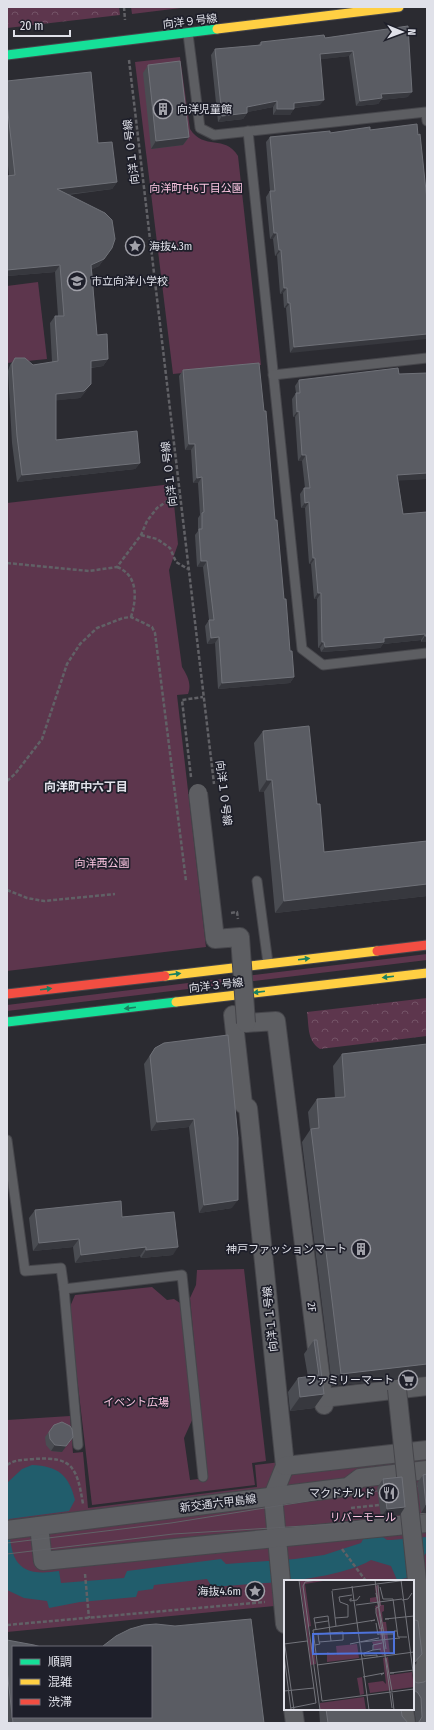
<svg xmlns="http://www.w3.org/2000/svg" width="434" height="1730" font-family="'Fira Sans Condensed','Noto Sans JP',sans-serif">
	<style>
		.green { fill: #5d364d }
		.forest { fill: url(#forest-crowns) }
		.water { fill: #215d6c }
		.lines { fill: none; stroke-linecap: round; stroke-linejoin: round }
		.lane-casing { stroke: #46464b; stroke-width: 11 }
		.street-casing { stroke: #46464b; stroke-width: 20 }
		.fast-casing { stroke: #46464b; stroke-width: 11 }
		.slow-casing { stroke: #46464b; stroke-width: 11 }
		.jam-casing { stroke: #46464b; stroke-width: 11 }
		.path { stroke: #616166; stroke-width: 2.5; stroke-dasharray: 4 2; stroke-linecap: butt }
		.lane { stroke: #5d5e62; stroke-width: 9 }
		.street { stroke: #5d5e62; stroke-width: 18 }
		.fast { stroke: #16e098; stroke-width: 9 }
		.slow { stroke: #ffcf43; stroke-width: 9 }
		.jam { stroke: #f24e42; stroke-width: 9 }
		.tram { stroke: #616267; stroke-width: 1 }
		.street-bridge-casing { stroke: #46464b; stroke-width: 20; stroke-linecap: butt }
		.street-bridge { stroke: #5d5e62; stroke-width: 18 }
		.wall { fill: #4a4c52 }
		.shaded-wall { fill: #37383e }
		.building { fill: #5a5c63; stroke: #6f7178 }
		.oneway { fill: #1a8061 }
		.labels { text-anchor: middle; stroke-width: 3.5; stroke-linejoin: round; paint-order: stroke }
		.street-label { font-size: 11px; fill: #e0e1e9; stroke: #1e1f2a }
		.poi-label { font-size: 11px; fill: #e0e1e9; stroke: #1e1f2a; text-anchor: end }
		.park-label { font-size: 11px; fill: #fbc5e1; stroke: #1e1f2a }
		.neighbourhood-label { font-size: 12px; font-weight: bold; fill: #e0e1e9; stroke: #1e1f2a }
		.inset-road { fill: none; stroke: #73747b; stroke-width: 1 }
		.view { fill: #4e73dc; fill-opacity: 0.15; stroke: #4e73dc; stroke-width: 2 }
		.inset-edge { fill: none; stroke: #e0e1e9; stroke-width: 2 }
	</style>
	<defs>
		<pattern id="forest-crowns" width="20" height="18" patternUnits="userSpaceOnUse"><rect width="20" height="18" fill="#5d364d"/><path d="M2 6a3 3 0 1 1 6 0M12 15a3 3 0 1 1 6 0" fill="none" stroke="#745367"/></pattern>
	</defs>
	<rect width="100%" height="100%" fill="#2b2b31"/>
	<!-- green -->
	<g class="green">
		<path d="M131 7H189L132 14Z"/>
		<path d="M180 57 190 129C204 151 225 134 238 156L261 365 173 374 135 62Z"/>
		<path d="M38 282 47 359 7 363V286Z"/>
		<path d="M172 484 178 544 169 570 182 667C187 675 192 684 188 694L177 695 206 947 7 971V503Z"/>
		<path d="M427 954V960L7 1011V1005Z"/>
		<path d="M244 1269 266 1461 252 1463 255 1485 92 1505 69 1309 75 1295 152 1287 167 1300 174 1299 180 1303 193 1418 184 1438 190 1480 207 1478 190 1298 196 1285 197 1270Z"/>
		<path d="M70 1416 73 1453 83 1452 88 1508 257 1487 255 1465 427 1445V1591L413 1581H285V1605L7 1632V1420Z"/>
	</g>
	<!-- forest -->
	<g class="forest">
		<path d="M7 7H119L120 15 7 28Z"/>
		<path d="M427 998V1036L320 1049C307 1041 309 1026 307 1012Z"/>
	</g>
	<!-- water -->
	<path class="water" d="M32 1465C58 1466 69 1475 75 1500L69 1511 9 1519C10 1559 15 1578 59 1571L61 1583 124 1578 127 1571 221 1559 226 1564 295 1559 324 1555 361 1543 367 1532 380 1535 387 1540H391L427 1537V1552L422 1558 421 1575 397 1580 391 1566 371 1560C333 1582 257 1583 212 1587L207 1579 154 1585 153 1589 138 1591 136 1597 80 1602 49 1608 47 1601 24 1598 7 1590V1483L22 1469Z"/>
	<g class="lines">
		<defs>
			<g id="lane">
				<path d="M188 34 200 128 214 135 426 112 427 121"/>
				<path d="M248 131 302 649 323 665 427 653"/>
				<path d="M273 375 427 358"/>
				<path d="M257 881 268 963"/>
				<path d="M7 1140 25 1271 61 1268 64 1289"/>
				<path d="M78 1445 64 1289 182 1275 203 1477"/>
			</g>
			<g id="street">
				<path d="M233 1015 243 1104 248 1108 285 1466 273 1496 285 1624"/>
				<path d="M246 1023 276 1021 324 1405"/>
				<path d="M323 1398 427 1386"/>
				<path d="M285 1466 427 1450"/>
				<path d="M39 1526 43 1561 427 1523"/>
				<path d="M7 1530 348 1487 360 1478 427 1470"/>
				<path d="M413 1620 421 1619 426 1666 413 1682"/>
				<path d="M293 1709 295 1723"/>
				<path d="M404 1709 406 1723"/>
			</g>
			<g id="fast">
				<path d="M7 55 217 29"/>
				<path d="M7 1022 176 1002"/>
			</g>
			<g id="slow">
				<path d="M217 29 399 7"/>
				<path d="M165 976 377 951"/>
				<path d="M176 1002 427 973"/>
			</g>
			<g id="jam">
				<path d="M377 951 427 945"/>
				<path d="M7 994 165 976"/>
			</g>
		</defs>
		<!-- lane casing -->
		<use href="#lane" class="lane-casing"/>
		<!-- street casing -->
		<use href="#street" class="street-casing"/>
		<!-- fast casing -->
		<use href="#fast" class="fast-casing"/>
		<!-- slow casing -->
		<use href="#slow" class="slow-casing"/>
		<!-- jam casing -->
		<use href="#jam" class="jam-casing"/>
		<!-- path -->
		<g class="path">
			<path d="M124 7 125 20"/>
			<path d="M129 60 214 784"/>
			<path d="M141 535 157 539 170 548 176 562 188 569"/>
			<path d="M7 563 89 571 117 567 141 535 147 521 157 508 179 493"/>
			<path d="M117 567C138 575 137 598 131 617"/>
			<path d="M191 777 182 700 203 697"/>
			<path d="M7 781 15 774 42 739 67 664 80 644 97 628 123 618 131 617 152 627 155 633 186 881"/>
			<path d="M7 890 27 898 44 901 115 894"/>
			<path d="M231 913 237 912 238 919"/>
			<path d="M7 1465C16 1459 24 1460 34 1459 73 1456 77 1468 83 1504"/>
			<path d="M351 1508 379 1505"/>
			<path d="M342 1549 366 1581"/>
			<path d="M85 1574 89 1618"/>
			<path d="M7 1625 265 1602"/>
		</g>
		<!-- lane -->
		<use href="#lane" class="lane"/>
		<!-- street -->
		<use href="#street" class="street"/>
		<!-- fast -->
		<use href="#fast" class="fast"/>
		<!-- slow -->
		<use href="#slow" class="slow"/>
		<!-- jam -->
		<use href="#jam" class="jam"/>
		<!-- tram -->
		<g class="tram">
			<path d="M7 1543 171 1523 352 1494 427 1485"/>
			<path d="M7 1554 173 1534 337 1524 427 1513"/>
		</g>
		<defs>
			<g id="street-bridge">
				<path d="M198 793 215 939 240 937 246 1023"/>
				<path d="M397 1389 421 1619"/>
			</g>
		</defs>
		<!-- street-bridge casing -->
		<use href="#street-bridge" class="street-bridge-casing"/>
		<!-- street-bridge -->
		<use href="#street-bridge" class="street-bridge"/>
	</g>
	<!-- wall -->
	<g class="wall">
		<path d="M408 26V97L381 100 378 104 356 106 349 56 320 59V105L294 108 290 115H273V107L247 112V113L243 119 218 122 211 55 215 49 258 45 261 42 325 38Z"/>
		<path d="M148 65 189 137 183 145 151 149 143 73Z"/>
		<path d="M7 81 98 143 117 182 112 189 68 195 112 248 99 266 92 269 97 335 108 359 103 366 91 368 86 391 80 398 56 400V440L140 463 135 469 17 482 12 443 8 371 10 365 15 358 33 365 52 362 50 323 55 316H58L55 272 7 276V176H9L7 155Z"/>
		<path d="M370 130 418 135 427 200 290 353 286 308H284L283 293 280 294 277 255 275 256 273 239H270L266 197 270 191 266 142 270 137Z"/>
		<path d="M183 370 275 520 290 651 294 677 290 683 218 689 215 643 207 644 205 626 209 620 203 567H197L195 535 198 531V518L200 515 198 483H193L191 450H185L179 376Z"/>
		<path d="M427 373V479L398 480 403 514 427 512V642H421V640L383 644 380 648 321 652 320 648H318L317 599H314L311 564H309L305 508H301L300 494 304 488H305L302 461H298L295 417H293L292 399 296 393 295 386 299 380Z"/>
		<path d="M263 731 317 804 324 852 427 841V896L275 913 264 792H259L254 743Z"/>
		<path d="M164 1043 232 1208 199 1213 189 1127 151 1131 144 1064 155 1048Z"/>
		<path d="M342 1054 426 1376 332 1386 302 1142 310 1130 308 1112 317 1099 335 1098 333 1066Z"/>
		<path d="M35 1210 122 1217 173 1255 141 1258 140 1256 75 1263 73 1247 33 1251 29 1218Z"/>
		<path d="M314 1340 324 1394 314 1408 290 1411 288 1392 298 1378 308 1377 304 1354Z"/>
		<path d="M54 1425 62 1452 51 1451 46 1445 45 1437Z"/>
		<path d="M423 1475 427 1513H421L417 1483Z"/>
		<path d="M383 1479 400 1515 381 1517 377 1488Z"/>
		<path d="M7 1640 264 1723H7Z"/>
		<path d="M413 1681 418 1683 424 1682 427 1723H416L414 1707 413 1704Z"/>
		<path d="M319 1709H401L402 1716 408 1723H320Z"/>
	</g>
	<!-- shaded-wall -->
	<g class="shaded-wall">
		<path d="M353 51 349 56 316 60 320 54Z"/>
		<path d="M412 92 408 97 381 100 378 104 356 106 360 101 381 94Z"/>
		<path d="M324 100 320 105 290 108 294 103Z"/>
		<path d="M277 101 273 107 243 113 247 107Z"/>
		<path d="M277 109H294L290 115H273Z"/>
		<path d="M247 113 243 119 218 122 222 116Z"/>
		<path d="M189 137 183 145 151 149 156 141Z"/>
		<path d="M117 182 112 189 52 196 57 189Z"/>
		<path d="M274 233H277L273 239H270Z"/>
		<path d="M112 248 99 266 87 272 91 265Z"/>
		<path d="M279 250H281L277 255 275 256Z"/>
		<path d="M60 265 55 272 7 276V270Z"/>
		<path d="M284 288H287L283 293 280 294Z"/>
		<path d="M288 303H290L286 308H284Z"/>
		<path d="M427 334V339L290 353 294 347Z"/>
		<path d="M108 359 103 366 87 368 91 361Z"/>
		<path d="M91 384 86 391 80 398 51 401 56 394Z"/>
		<path d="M299 411 295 417H293L297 412Z"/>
		<path d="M189 444H195L191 450H185Z"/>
		<path d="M302 455H306L302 461H298Z"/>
		<path d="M140 463 135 469 17 482 22 475Z"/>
		<path d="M427 473V479L393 481 397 475Z"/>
		<path d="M202 477 198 483H193L197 478Z"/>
		<path d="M309 502 305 508H301L305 503Z"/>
		<path d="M313 558H315L311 564H309Z"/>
		<path d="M201 561H207L203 567H197Z"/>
		<path d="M318 593H321L317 599H314Z"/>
		<path d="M425 634 421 640 383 644 380 648 321 652 325 647 384 638Z"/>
		<path d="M425 636H427V642H421Z"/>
		<path d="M219 637 215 643 207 644 211 638Z"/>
		<path d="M322 642H324L320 648H318Z"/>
		<path d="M294 677 290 683 218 689 222 683Z"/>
		<path d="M267 780H272L264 792H259Z"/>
		<path d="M427 884V896L275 913 284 901Z"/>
		<path d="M194 1119 189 1127 151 1131 157 1122Z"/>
		<path d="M238 1200 232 1208 199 1213 204 1205Z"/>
		<path d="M79 1239 73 1247 33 1251 39 1243Z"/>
		<path d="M146 1247 140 1256 75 1263 81 1255Z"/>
		<path d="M178 1247 173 1255 141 1258 146 1250Z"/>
		<path d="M427 1364V1376L332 1386 341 1374Z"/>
		<path d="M324 1394 314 1408 290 1411 300 1397Z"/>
		<path d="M73 1437 62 1452 51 1451 55 1445Z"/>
		<path d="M426 1505H427V1513H421Z"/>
		<path d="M405 1507 400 1515 381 1517 387 1509Z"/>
	</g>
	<!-- building -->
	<g class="building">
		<path d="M408 26 412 92 381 94 382 98 360 101 353 51 320 54 324 100 294 103V109H277V101L247 107V113L222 116 215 49 261 45V42L324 35 325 38Z"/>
		<path d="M180 61 189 137 156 141 148 65Z"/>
		<path d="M91 72 98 143 112 142 117 182 57 189 105 213 112 220 115 239 112 248 104 259 91 265 97 335 107 334 108 359 91 361V384L84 391 56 394V440L137 431 140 463 22 475 17 436 12 364 15 358H25L33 365 58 361 55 316H64L60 265 7 270V176L15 175 7 104V81Z"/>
		<path d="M417 124 418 135 420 134 427 200V334L294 347 290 303H288L287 288H284L281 250H279L277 233H274L270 191H275L270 137 330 131V133L370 127V130Z"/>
		<path d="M259 363 264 411H266L275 520H277L284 599H286L290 651H292L294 677 222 683 219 637 211 638 209 620H214L207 561H201L199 529H202V513L204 512 202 477 197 478 195 444H189L183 370Z"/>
		<path d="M398 368 399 374 427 373V473L397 475 403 514 427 512V636H425V634L384 638V642L325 647 324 642H322L321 593H318L315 558H313L309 502 305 503 304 488H310L306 455H302L299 411 297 412 296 393H300L299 380Z"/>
		<path d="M309 726 317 804H320L324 852 427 841V884L284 901 272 780H267L263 731Z"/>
		<path d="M228 1035 238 1138V1200L204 1205 194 1119 157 1122 150 1056 155 1048 164 1043Z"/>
		<path d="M427 1044V1364L341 1374 311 1129 319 1128 317 1099 345 1097 342 1054Z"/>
		<path d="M121 1201 122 1217 174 1212 178 1247 146 1250V1247L81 1255 79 1239 39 1243 35 1210Z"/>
		<path d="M314 1340H317L324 1394 300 1397 298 1378 319 1375Z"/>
		<path d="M62 1422 70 1426 72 1429 73 1437 66 1446 55 1445 50 1439 49 1432 54 1425Z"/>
		<path d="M427 1474V1505H426L423 1475Z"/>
		<path d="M402 1477 405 1507 387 1509 383 1479Z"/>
		<path d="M413 1618 415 1620 418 1621 422 1654 413 1664Z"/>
		<path d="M251 1619 264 1723H13L7 1670V1640L34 1645 41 1647H13V1717H151V1647H102L103 1646 116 1636 130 1629 144 1625 156 1624 175 1626Z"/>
		<path d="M427 1680V1723H417L419 1722 422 1717 421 1698 418 1693 414 1690H413V1681L418 1683 424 1682Z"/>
		<path d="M326 1709H401L402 1716 408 1723H328Z"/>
	</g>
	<!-- one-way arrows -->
	<defs><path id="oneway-solid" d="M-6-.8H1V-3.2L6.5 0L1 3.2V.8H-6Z"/></defs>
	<g class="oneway">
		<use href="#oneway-solid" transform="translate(304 959) rotate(-7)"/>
		<use href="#oneway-solid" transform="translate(175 974) rotate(-7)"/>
		<use href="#oneway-solid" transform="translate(388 977) rotate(173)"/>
		<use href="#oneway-solid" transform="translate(46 989) rotate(-7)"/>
		<use href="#oneway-solid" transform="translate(259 992) rotate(173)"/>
		<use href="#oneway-solid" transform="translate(130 1008) rotate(173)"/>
	</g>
	<!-- icons -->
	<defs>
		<symbol id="building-ring" viewBox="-11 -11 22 22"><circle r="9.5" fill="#1e1f2a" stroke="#a1a1a9" stroke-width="1.5"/><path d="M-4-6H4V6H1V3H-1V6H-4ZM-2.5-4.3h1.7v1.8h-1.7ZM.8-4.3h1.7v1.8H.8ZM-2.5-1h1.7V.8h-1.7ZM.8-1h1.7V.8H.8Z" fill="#a1a1a9"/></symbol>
		<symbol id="sight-ring" viewBox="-11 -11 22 22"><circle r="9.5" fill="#1e1f2a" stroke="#a1a1a9" stroke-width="1.5"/><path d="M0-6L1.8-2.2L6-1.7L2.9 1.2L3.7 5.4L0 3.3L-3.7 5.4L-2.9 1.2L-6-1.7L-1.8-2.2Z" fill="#a1a1a9"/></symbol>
		<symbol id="school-ring" viewBox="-11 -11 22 22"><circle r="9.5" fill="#1e1f2a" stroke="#a1a1a9" stroke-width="1.5"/><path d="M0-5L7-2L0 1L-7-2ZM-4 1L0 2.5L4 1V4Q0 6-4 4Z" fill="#a1a1a9"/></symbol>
		<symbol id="supermarket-ring" viewBox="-11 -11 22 22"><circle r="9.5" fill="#1e1f2a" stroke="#a1a1a9" stroke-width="1.5"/><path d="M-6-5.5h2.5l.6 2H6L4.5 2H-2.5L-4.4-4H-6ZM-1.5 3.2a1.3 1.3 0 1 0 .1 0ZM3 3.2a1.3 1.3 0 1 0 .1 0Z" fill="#a1a1a9"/></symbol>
		<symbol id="restaurant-ring" viewBox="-11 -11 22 22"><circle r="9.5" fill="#1e1f2a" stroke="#a1a1a9" stroke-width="1.5"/><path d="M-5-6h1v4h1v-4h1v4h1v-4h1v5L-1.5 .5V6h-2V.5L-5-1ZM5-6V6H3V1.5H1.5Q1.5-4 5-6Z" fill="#a1a1a9"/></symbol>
	</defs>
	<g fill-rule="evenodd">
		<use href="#building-ring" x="152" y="98" width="22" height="22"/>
		<use href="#sight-ring" x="124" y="235" width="22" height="22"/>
		<use href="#school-ring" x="66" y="270" width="22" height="22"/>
		<use href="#building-ring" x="350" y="1238" width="22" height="22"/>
		<use href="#supermarket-ring" x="397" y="1369" width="22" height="22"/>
		<use href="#restaurant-ring" x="378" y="1482" width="22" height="22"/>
		<use href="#sight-ring" x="244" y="1580" width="22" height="22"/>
	</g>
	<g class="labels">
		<!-- street labels -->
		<g class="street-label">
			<text transform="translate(190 21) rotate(-7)" y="4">向洋９号線</text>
			<text transform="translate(131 152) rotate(-97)" y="4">向洋１０号線</text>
			<text transform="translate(169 474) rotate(-97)" y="4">向洋１０号線</text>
			<text transform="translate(224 793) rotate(83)" y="4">向洋１０号線</text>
			<text transform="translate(216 985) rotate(-7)" y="4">向洋３号線</text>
			<text transform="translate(312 1307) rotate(83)" y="4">2F</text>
			<text transform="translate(270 1319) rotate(-96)" y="4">向洋１１号線</text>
			<text transform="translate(218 1503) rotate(-7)" y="4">新交通六甲島線</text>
		</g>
		<!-- poi labels -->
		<g class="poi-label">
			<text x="177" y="113" text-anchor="start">向洋児童館</text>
			<text x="149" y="250" text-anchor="start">海抜4.3m</text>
			<text x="91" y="285" text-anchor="start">市立向洋小学校</text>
			<text x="347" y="1253">神戸ファッションマート</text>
			<text x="394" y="1384">ファミリーマート</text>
			<text x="375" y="1497">マクドナルド</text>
			<text x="241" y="1595">海抜4.6m</text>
		</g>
		<!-- park labels -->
		<g class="park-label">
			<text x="196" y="192">向洋町中6丁目公園</text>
			<text x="102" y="867">向洋西公園</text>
			<text x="136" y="1406">イベント広場</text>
			<text x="363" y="1521">リバーモール</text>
		</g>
		<!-- neighbourhood labels -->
		<g class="neighbourhood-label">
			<text x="86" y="791">向洋町中六丁目</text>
		</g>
	</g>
	<!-- overview -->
	<g transform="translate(284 1580)">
		<rect width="130" height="130" fill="#2b2b31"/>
		<path d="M94 5 97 25H100V31L98 32 99 42H102L106 74 98 75 95 69 90 70 89 64 88 62 97 60 91 26 94 25 93 22H86V18L92 17 91 6ZM73 64 75 78 43 82V72L53 75 52 66ZM104 77 106 95 128 92 130 107 86 113 84 103 99 101 102 104 99 78ZM78 97 80 114 76 115 73 98ZM80 117 82 130H36V123Z" fill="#5d364d"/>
		<path d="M45 0 21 4 27 46 24 47 25 58 30 68 32 84 27 85 16 1Z" fill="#5d364d"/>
		<path class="inset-road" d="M33 0 21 2 19 6 36 130M91 0 108 128M117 0 130 99M94 5 96 26 92 28V33L96 49M68 6 85 130M96 7 99 19H109L114 57H123M48 10 123 0M48 11 52 46M92 13 99 48H97L101 75M68 19H66V21L73 20 76 16M118 20 124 19 128 13M72 25 118 19M51 38 64 37V25L56 22 55 17 68 15M105 39H101L130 36M87 41 91 40 29 50 38 121 130 109M31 43 44 41M92 43 94 55M99 48 102 69M32 49 30 38 44 36 47 61M94 54H110V51H113M0 59 10 130M77 62 116 58M0 64 23 61M66 64 95 58M31 65 36 64 35 62 34 54 59 52V60L35 62M97 69 89 70V65L98 63M89 70 80 73V76L93 75V77M0 75 7 130M102 78 108 111M33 85 130 72M110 93H106L130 90M79 97 100 93 97 95M0 111 30 108M108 113 110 130M7 128 32 123 15 0"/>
		<path class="view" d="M110 52V73L29 74V54Z"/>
		<rect width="130" height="130" class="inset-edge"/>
	</g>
	<!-- border -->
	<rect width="434" height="1730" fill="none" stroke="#e0e1e9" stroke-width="16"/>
	<!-- legend -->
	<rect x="12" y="1646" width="140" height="72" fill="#1e1f2a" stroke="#6c6d76"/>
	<rect x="20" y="1659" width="20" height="6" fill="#16e098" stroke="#6c6d76"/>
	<text x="48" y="1666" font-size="12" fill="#e0e1e9">順調</text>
	<rect x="20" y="1679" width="20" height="6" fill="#ffcf43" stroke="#6c6d76"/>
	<text x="48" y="1686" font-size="12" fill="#e0e1e9">混雑</text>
	<rect x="20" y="1699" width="20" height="6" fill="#f24e42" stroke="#6c6d76"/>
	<text x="48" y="1706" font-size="12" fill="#e0e1e9">渋滞</text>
	<!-- north arrow -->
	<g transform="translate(402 32) rotate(91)" stroke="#1e1f2a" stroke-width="3" paint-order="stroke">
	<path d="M0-3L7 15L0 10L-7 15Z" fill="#e0e1e9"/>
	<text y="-6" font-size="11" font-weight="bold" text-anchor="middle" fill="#e0e1e9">N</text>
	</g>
	<!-- scale -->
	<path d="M14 30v6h56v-6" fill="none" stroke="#e0e1e9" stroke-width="2"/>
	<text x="20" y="30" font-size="12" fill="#e0e1e9" stroke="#1e1f2a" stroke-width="3" paint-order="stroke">20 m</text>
</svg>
